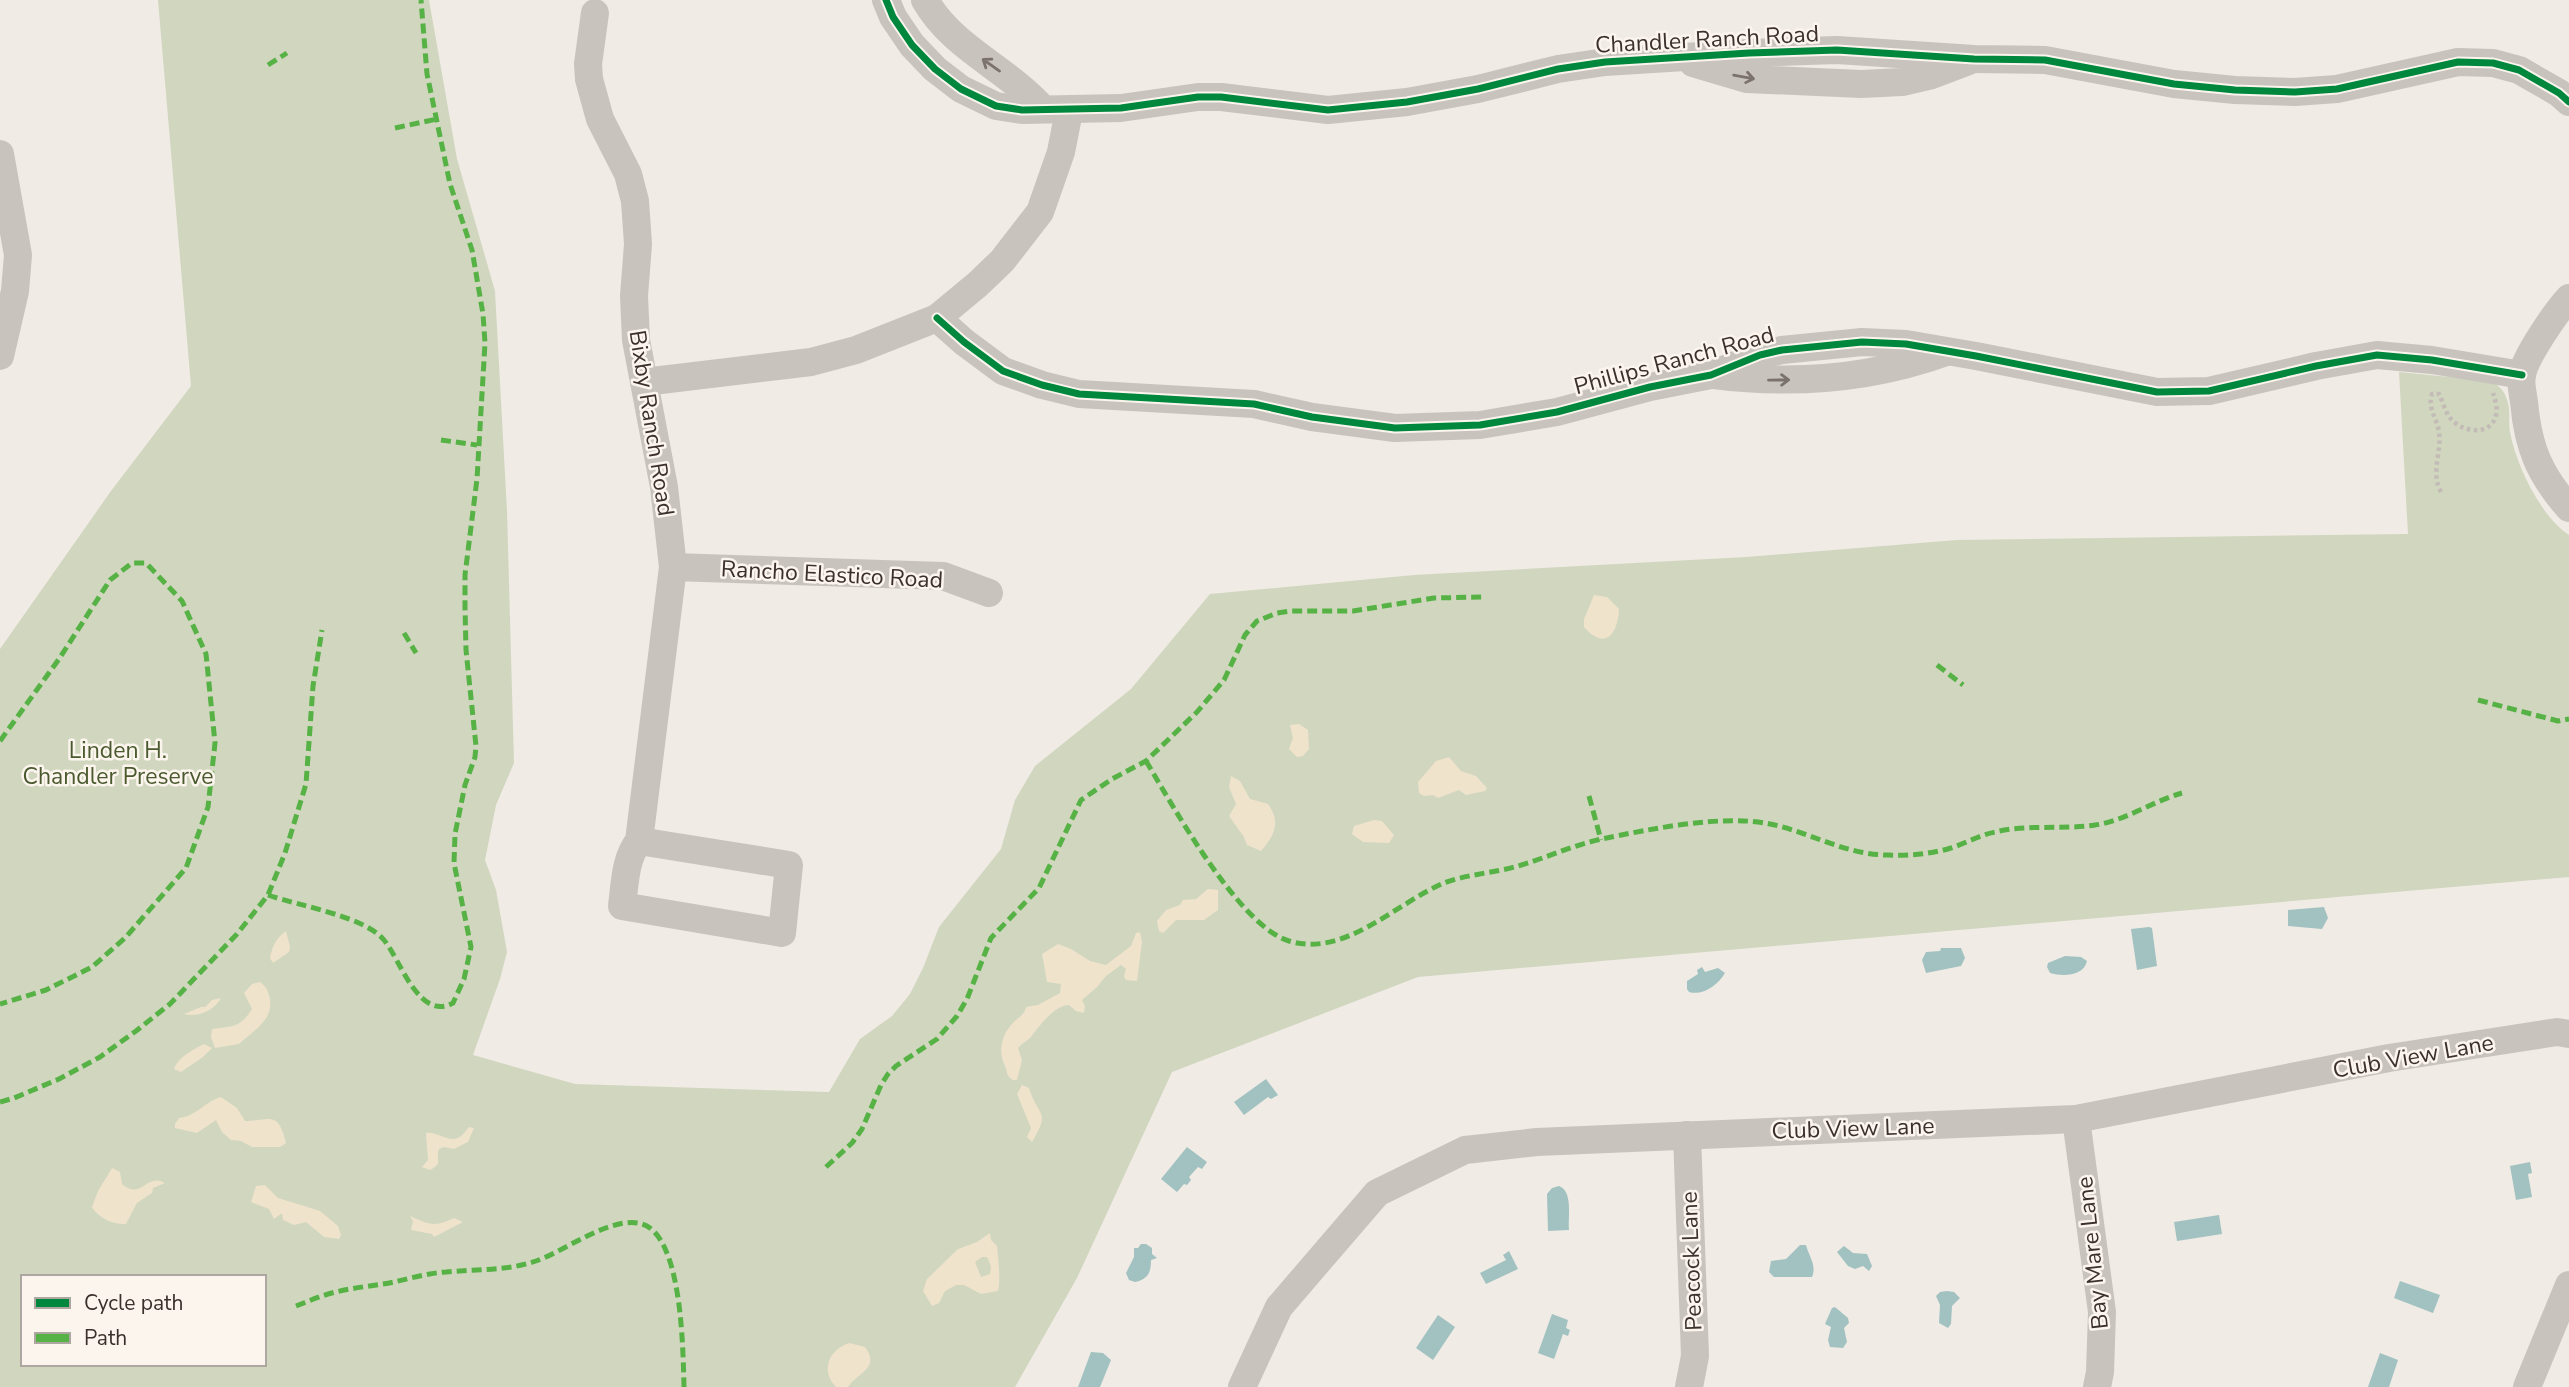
<svg xmlns="http://www.w3.org/2000/svg" width="2569" height="1387" font-family="'Nunito Sans',sans-serif">
	<style>
		.green { fill: #d1d6bf; fill-rule: evenodd }
		.sand { fill: #efe3cc; fill-rule: evenodd }
		.water { fill: #a1c2c1 }
		.lines { fill: none; stroke-linecap: round; stroke-linejoin: round }
		.path { stroke: #c2bbb6; stroke-width: 4.5; stroke-dasharray: 3.5 3.5; stroke-linecap: butt }
		.minor { stroke: #c9c3be; stroke-width: 28 }
		.quiet { stroke: #57b246; stroke-width: 5; stroke-dasharray: 10 5; stroke-linecap: butt }
		.cycleway-casing { stroke: #fbf5ee; stroke-width: 11 }
		.cycleway { stroke: #00873e; stroke-width: 7 }
		.oneway { stroke: #7b726d }
		.labels { text-anchor: middle; stroke-width: 5; stroke-linejoin: round; paint-order: stroke }
		.street-label { font-size: 23px; fill: #3b302b; stroke: #fbf5ee }
		.park-label { font-size: 23px; fill: #4a5a2e; stroke: #fbf5ee }
	</style>
	<rect width="100%" height="100%" fill="#f0ebe5"/>
	<!-- green -->
	<path class="green" d="M158 0H429L457 159 495 291 507 511 514 763 496 805 485 860 496 890 507 952 500 979 473 1055 575 1084 829 1092 860 1039 892 1016 910 994 923 968 939 927 1001 849 1015 800 1035 766 1131 689 1210 594 1414 575 1746 557 1957 540 2408 534 2399 372 2489 381C2498 385 2504 389 2507 400 2511 410 2508 422 2510 432 2516 465 2541 517 2569 535V877L1418 977 1172 1072 1077 1278 1015 1387H0V649L111 491 191 386ZM23 1277H264V1364H23Z"/>
	<!-- sand -->
	<g class="sand">
		<path d="M1594 595 1607 597 1619 609C1618 634 1605 651 1584 627V619Z"/>
		<path d="M1299 724 1308 730 1309 749 1303 756 1297 757 1289 749 1293 738 1290 725Z"/>
		<path d="M1449 757 1461 771 1476 776 1487 788 1485 791 1466 795 1459 790 1438 798 1433 795 1424 796 1419 793 1418 782 1436 761Z"/>
		<path d="M1231 776 1240 781 1250 799 1268 804C1281 822 1275 835 1261 851L1247 845 1244 837 1229 816 1236 804 1229 787Z"/>
		<path d="M1374 820 1382 821 1394 835 1389 843 1363 842 1352 834 1354 826Z"/>
		<path d="M1208 889 1218 890V910L1204 920H1176L1163 933 1159 931 1157 921 1166 910 1180 905 1183 900 1196 899Z"/>
		<path d="M286 931 290 947 289 952 273 963 270 958C272 947 276 938 286 931Z"/>
		<path d="M1140 932 1142 942 1137 981 1126 980 1124 976 1126 969 1121 965 1106 976 1097 987 1082 1000 1085 1006 1084 1013 1076 1011 1069 1005C1055 1005 1039 1026 1031 1037 1027 1041 1022 1043 1018 1048L1022 1060 1017 1080H1013C1006 1076 1008 1073 1005 1066 998 1052 1001 1036 1012 1024 1018 1017 1024 1016 1026 1007L1038 1005 1060 993 1061 984 1047 982 1042 954 1058 944 1071 949 1090 961 1106 965 1131 946 1136 933Z"/>
		<path d="M260 982C266 987 267 988 269 995 276 1019 254 1030 239 1044L215 1048 211 1037 212 1029C232 1026 239 1029 252 1009L244 993 252 984Z"/>
		<path d="M221 998C215 1010 198 1018 184 1014L201 1007H205L212 1000Z"/>
		<path d="M204 1044 212 1048 203 1057 181 1072 174 1069C177 1058 194 1049 204 1044Z"/>
		<path d="M1022 1085 1029 1088C1039 1119 1051 1110 1032 1142L1027 1137 1031 1128 1017 1094Z"/>
		<path d="M221 1097 237 1108 245 1121C269 1121 278 1109 286 1143L280 1147H252L241 1141 231 1140 222 1132 216 1120 197 1133 175 1128V1124L179 1118C197 1116 204 1102 221 1097Z"/>
		<path d="M469 1127 474 1128 468 1142 454 1149 444 1147 439 1149C435 1160 444 1163 430 1170L422 1167 428 1160 426 1133C438 1131 450 1145 461 1136 464 1134 466 1130 469 1127Z"/>
		<path d="M112 1168 120 1172 122 1184C142 1201 146 1172 165 1183L153 1188 152 1193 137 1203 126 1224C114 1225 98 1218 92 1207L98 1191Z"/>
		<path d="M265 1185 278 1198 320 1211 338 1226 341 1235 339 1239 324 1237 306 1222 294 1225 283 1220 282 1213 274 1219 269 1209 251 1202 256 1186Z"/>
		<path d="M410 1216C429 1224 433 1228 454 1218L463 1222 434 1237 432 1234 411 1230 413 1221Z"/>
		<path d="M990 1233 991 1240 997 1246C998 1258 1001 1281 998 1291L981 1294 964 1285H956L945 1291 939 1303 932 1306 923 1291 927 1279 958 1249 977 1242ZM982 1257H987L991 1266 990 1274 981 1277 975 1262Z"/>
		<path d="M849 1343 865 1347C881 1368 857 1373 848 1387H836C820 1370 829 1350 849 1343Z"/>
	</g>
	<!-- water -->
	<g class="water">
		<path d="M2324 907 2328 918 2322 929 2288 926V910Z"/>
		<path d="M2149 927 2152 928 2157 966 2137 970 2131 929Z"/>
		<path d="M1941 948H1961L1965 958 1961 966 1926 973 1922 960 1926 952 1940 951Z"/>
		<path d="M2065 956 2081 957 2087 961C2084 976 2063 977 2050 973L2047 967 2048 963Z"/>
		<path d="M1702 967 1705 972 1718 968 1725 973C1718 985 1703 996 1689 992L1687 989V981L1698 974 1697 970Z"/>
		<path d="M1266 1079 1278 1095 1271 1099 1268 1097 1244 1115 1234 1102Z"/>
		<path d="M1187 1147 1207 1162 1202 1169 1198 1167 1189 1177 1191 1180 1187 1185 1184 1184 1177 1192 1161 1179Z"/>
		<path d="M2530 1162 2532 1173 2528 1174 2532 1197 2516 1200 2510 1166Z"/>
		<path d="M1559 1186C1573 1191 1568 1216 1569 1230L1548 1231 1547 1194 1552 1188Z"/>
		<path d="M2219 1215 2222 1234 2177 1241 2174 1222Z"/>
		<path d="M1141 1244H1146L1152 1248V1254L1157 1258 1151 1260C1151 1273 1148 1279 1135 1282L1129 1280 1126 1273 1134 1257V1248H1138Z"/>
		<path d="M1800 1245H1806C1809 1257 1817 1265 1812 1277H1774L1769 1272 1771 1261 1786 1259Z"/>
		<path d="M1844 1246 1853 1253 1867 1254 1872 1266 1869 1271 1863 1266 1855 1269 1848 1266 1837 1252Z"/>
		<path d="M1509 1251 1518 1269 1486 1284 1480 1273 1506 1260 1503 1255Z"/>
		<path d="M2400 1281 2440 1295 2433 1313 2394 1298Z"/>
		<path d="M1947 1291 1954 1292 1960 1298 1952 1306 1951 1324 1948 1328 1939 1323 1940 1305 1936 1296 1940 1292Z"/>
		<path d="M1835 1307 1848 1318 1849 1323 1844 1328 1847 1342 1843 1348 1830 1347 1828 1340 1831 1327 1825 1324 1832 1308Z"/>
		<path d="M1552 1314 1568 1320 1566 1328 1570 1330 1568 1336 1563 1334 1554 1359 1538 1353Z"/>
		<path d="M1438 1315 1455 1327 1433 1360 1416 1348Z"/>
		<path d="M1091 1352 1103 1353 1111 1360 1100 1387H1078Z"/>
		<path d="M2380 1353 2398 1360 2389 1387H2368Z"/>
	</g>
	<g class="lines">
		<!-- path -->
		<path class="path" d="M2441 492C2430 472 2442 453 2439 432 2437 418 2427 408 2432 394H2439C2443 402 2445 412 2451 419 2462 432 2491 437 2496 415 2498 408 2495 400 2493 393"/>
		<!-- minor -->
		<g class="minor">
			<path d="M886 0 893 17 912 45 935 69 961 89 996 106 1022 110 1121 108 1198 97H1221L1328 110 1407 102 1478 89 1558 69 1605 62 1749 53 1837 50 1974 59 2045 60 2174 84 2235 90 2295 92 2337 89 2458 62 2493 63 2519 70 2559 93 2569 102"/>
			<path d="M925 0C953 49 1007 68 1043 109"/>
			<path d="M595 13 588 64 589 79 600 119 628 174 635 201 638 244 634 296 636 340 664 487 673 567 639 841 789 865 782 933 622 906C625 883 625 858 639 841"/>
			<path d="M1693 63 1747 79 1861 84 1902 82 1932 75 1969 61"/>
			<path d="M0 154 18 255 15 291 0 356"/>
			<path d="M2569 298C2556 312 2525 357 2522 375 2520 383 2523 394 2524 402 2528 447 2539 474 2569 508"/>
			<path d="M937 318 964 342 1003 371 1042 385 1079 394 1254 404 1312 417 1395 428 1480 425 1557 412 1650 387 1711 375 1760 355 1782 350 1862 342 1906 344 1976 356 2157 392 2209 391 2316 366 2377 355 2432 360 2522 375"/>
			<path d="M1714 375C1793 385 1871 379 1946 352"/>
			<path d="M644 382 811 362 856 350 937 318 978 284 1002 261 1040 212 1061 152 1069 111"/>
			<path d="M673 567 943 576 989 593"/>
			<path d="M2076 1119 2102 1312 2100 1372 2097 1387"/>
			<path d="M1687 1135 1695 1356 1689 1387"/>
			<path d="M1242 1387 1279 1307 1377 1193 1465 1150 1537 1142 2076 1119 2389 1058 2557 1032 2569 1034"/>
			<path d="M2527 1387 2569 1285"/>
		</g>
		<!-- quiet -->
		<g class="quiet">
			<path d="M268 65 287 53"/>
			<path d="M395 128 437 119"/>
			<path d="M441 440 477 445"/>
			<path d="M404 633 416 653"/>
			<path d="M1937 665 1963 685"/>
			<path d="M2478 700 2558 721 2569 719"/>
			<path d="M0 741 59 659 110 580 132 563H146L182 601 206 654 215 743 208 807 186 868 125 938 92 967 46 990 0 1004"/>
			<path d="M1146 761C1173 806 1239 926 1289 941 1345 958 1396 903 1444 883 1468 874 1494 873 1518 866 1546 858 1573 845 1602 839 1650 829 1723 814 1770 824 1810 832 1845 855 1888 855 1909 856 1931 854 1951 848 1966 843 1980 835 1995 832 2028 824 2062 830 2095 825 2125 821 2153 801 2182 793"/>
			<path d="M1589 796 1601 840"/>
			<path d="M268 895C299 906 364 916 384 940 400 959 419 1022 453 1003L464 979 471 947 454 863 455 834 465 785 475 757 476 746 466 650 465 607V575L477 479 485 343 483 314 472 250 450 184 427 74 421 0"/>
			<path d="M0 1102 14 1098 59 1079 100 1057 136 1031 170 1004 237 934 268 895 285 853 306 784 313 686 322 630"/>
			<path d="M826 1167 852 1143 862 1129 881 1085 888 1074 896 1066 937 1039 957 1016 967 999 991 938 1039 888 1081 800 1112 779 1146 761 1197 712 1224 680 1245 635 1257 621 1277 613 1291 611H1353L1434 598 1485 597"/>
			<path d="M296 1306C309 1301 322 1295 336 1292 355 1287 375 1286 394 1282 411 1278 429 1273 446 1272 477 1269 507 1271 536 1261 564 1252 622 1207 650 1228 682 1252 683 1349 684 1387"/>
		</g>
		<defs>
			<g id="cycleway">
				<path d="M886 0 893 17 912 45 935 69 961 89 996 106 1022 110 1121 108 1198 97H1221L1328 110 1407 102 1478 89 1558 69 1605 62 1749 53 1837 50 1974 59 2045 60 2174 84 2235 90 2295 92 2337 89 2458 62 2493 63 2519 70 2559 93 2569 102"/>
				<path d="M937 318 964 342 1003 371 1042 385 1079 394 1254 404 1312 417 1395 428 1480 425 1557 412 1650 387 1711 375 1760 355 1782 350 1862 342 1906 344 1976 356 2157 392 2209 391 2316 366 2377 355 2432 360 2522 375"/>
			</g>
		</defs>
		<!-- cycleway casing -->
		<use href="#cycleway" class="cycleway-casing"/>
		<!-- cycleway -->
		<use href="#cycleway" class="cycleway"/>
	</g>
	<!-- one-way arrows -->
	<defs><path id="oneway-shaft" d="M-6 0H5M1.5-3L5.5 0L1.5 3" fill="none" stroke-width="1.6" stroke-linecap="round" stroke-linejoin="round" transform="scale(1.75)"/></defs>
	<g class="oneway">
		<use href="#oneway-shaft" transform="translate(991 65) rotate(-145)"/>
		<use href="#oneway-shaft" transform="translate(1744 77) rotate(10)"/>
		<use href="#oneway-shaft" transform="translate(1779 380) rotate(-1)"/>
	</g>
	<g class="labels">
		<!-- street labels -->
		<g class="street-label">
			<text transform="translate(1707 39) rotate(-3)" y="8">Chandler Ranch Road</text>
			<text transform="translate(1674 360) rotate(-15)" y="8">Phillips Ranch Road</text>
			<text transform="translate(652 423) rotate(81)" y="8">Bixby Ranch Road</text>
			<text transform="translate(832 574) rotate(3)" y="8">Rancho Elastico Road</text>
			<text transform="translate(2413 1056) rotate(-10)" y="8">Club View Lane</text>
			<text transform="translate(1853 1128) rotate(-2)" y="8">Club View Lane</text>
			<text transform="translate(2092 1253) rotate(-96)" y="8">Bay Mare Lane</text>
			<text transform="translate(1691 1261) rotate(-92)" y="8">Peacock Lane</text>
		</g>
		<!-- park labels -->
		<g class="park-label">
			<text x="118" y="758">Linden H.<tspan x="118" dy="26">Chandler Preserve</tspan></text>
		</g>
	</g>
	<!-- legend -->
	<rect x="21" y="1275" width="245" height="91" fill="#fbf5ee" stroke="#aea6a0" stroke-width="2"/>
	<rect x="35" y="1298" width="35" height="10" fill="#00873e" stroke="#aea6a0" stroke-width="2"/>
	<text x="84" y="1310" font-size="21" fill="#3b302b">Cycle path</text>
	<rect x="35" y="1333" width="35" height="10" fill="#57b246" stroke="#aea6a0" stroke-width="2"/>
	<text x="84" y="1345" font-size="21" fill="#3b302b">Path</text>
</svg>
